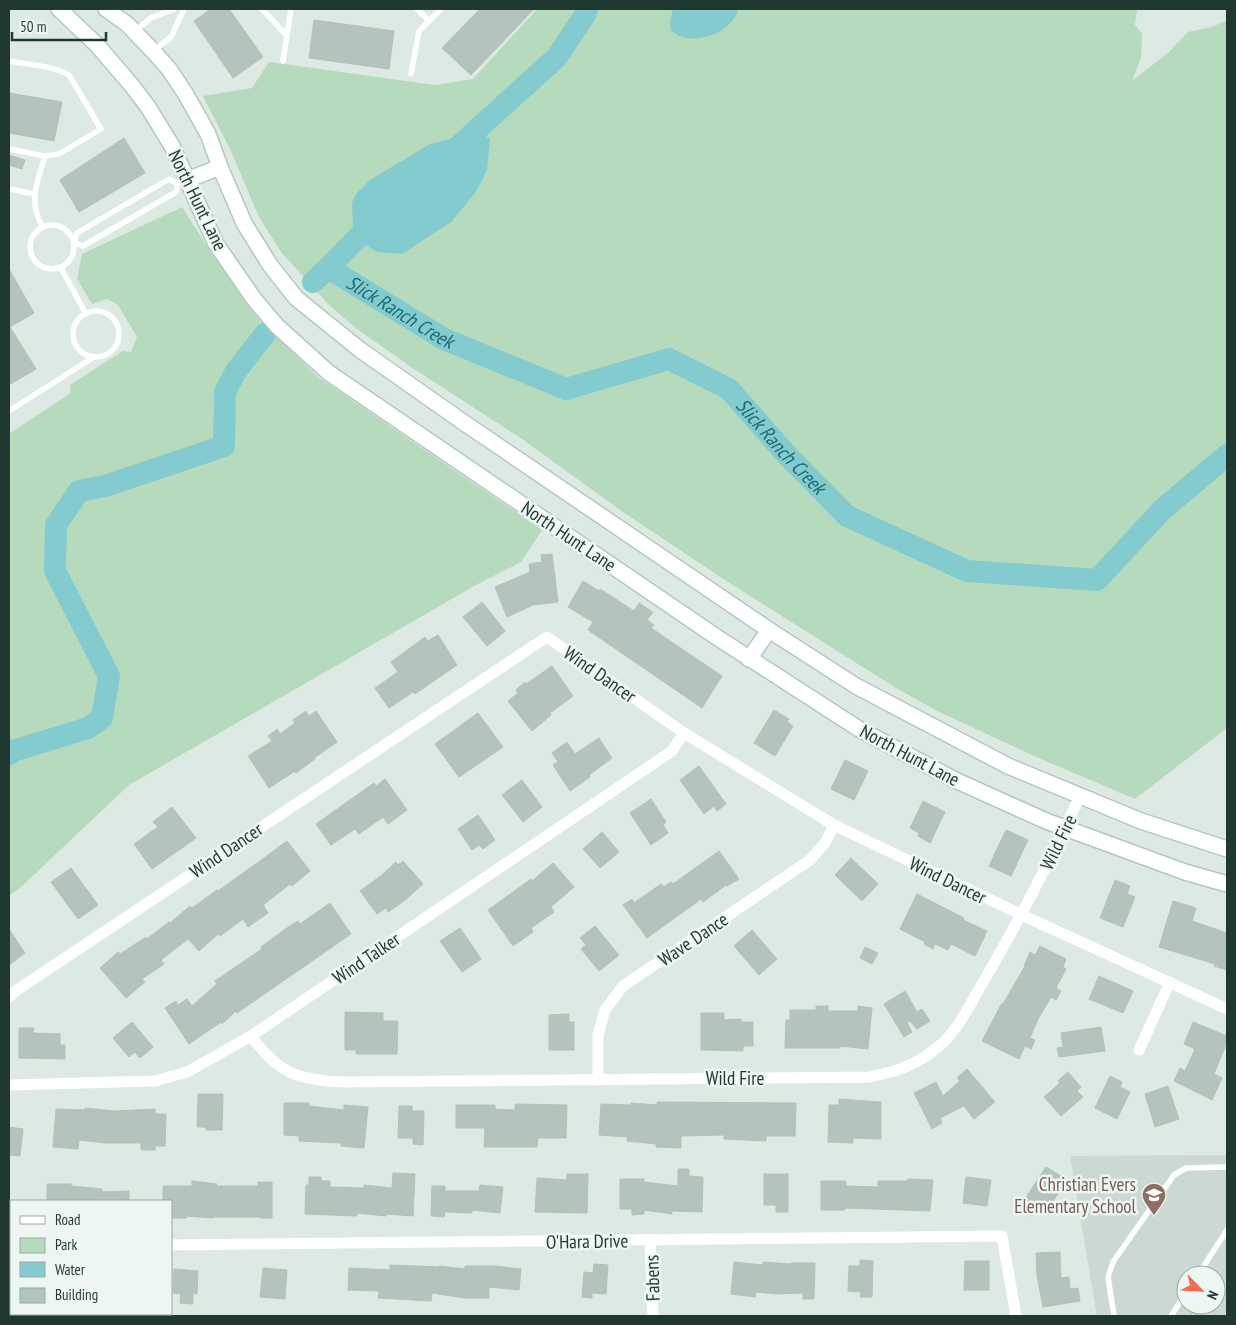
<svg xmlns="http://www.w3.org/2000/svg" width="1236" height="1325" font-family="'PT Sans Narrow',sans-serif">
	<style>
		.built { fill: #ccd9d2; fill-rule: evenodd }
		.green { fill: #b5dbbc }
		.water { fill: #84cbd0 }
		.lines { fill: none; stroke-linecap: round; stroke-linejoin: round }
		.stream { stroke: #84cbd0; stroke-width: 4 }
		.river { stroke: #84cbd0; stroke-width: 22 }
		.building { fill: #b3c4bc; stroke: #b0c3b9 }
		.secondary-casing { stroke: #b1c9be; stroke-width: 18 }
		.service { stroke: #fff; stroke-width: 5.5 }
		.minor { stroke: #fff; stroke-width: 11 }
		.secondary { stroke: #fff; stroke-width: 15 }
		.labels { text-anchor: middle; stroke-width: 5; stroke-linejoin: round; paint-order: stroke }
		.street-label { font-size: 19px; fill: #1f3930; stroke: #eef6f1 }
		.education-label { font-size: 19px; fill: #785e54; stroke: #eef6f1; text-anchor: end }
		.water-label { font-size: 20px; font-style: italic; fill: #1a6d74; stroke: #eef6f1 }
	</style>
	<rect width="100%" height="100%" fill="#dde9e3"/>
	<!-- built -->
	<path class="built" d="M1227 1155V1316H1097L1070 1156ZM1186 1275H1216V1305H1186Z"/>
	<!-- green -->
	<g class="green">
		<path d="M537 9H1135L1137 10 1135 25 1142 34 1141 58 1132 81 1169 52 1188 32 1212 27 1227 20V728L1135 799 1034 756 937 711 896 688 731 584 623 512 522 439 411 367 357 329 329 305 281 252 259 217 230 149 203 96 252 88 269 62 435 85 473 79Z"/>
		<path d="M182 207 210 251 259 320 318 377 542 530 521 562 476 585 129 785 21 887 9 896V434L71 393 70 385 123 351 131 352 137 337 118 305 107 299 92 304 77 279 82 254Z"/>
	</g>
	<!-- water -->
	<g class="water">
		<path d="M673 9H738C733 34 688 49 671 30L670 22Z"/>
		<path d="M480 132 490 139 487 170 476 192 451 222 402 254 377 252 361 242 353 230 352 203 356 194 370 180 430 144Z"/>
	</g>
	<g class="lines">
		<!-- stream -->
		<path class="stream" d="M579 9 585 15"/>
		<!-- river -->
		<g class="river">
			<path d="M450 154 557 57 585 15 587 9"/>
			<path d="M328 268 379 216"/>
			<path id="s1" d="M313 282 328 268 444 339 566 389 669 359 729 389 785 453 847 516 967 571 1097 580 1162 510 1227 455"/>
			<path d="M9 754 16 750 88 728 102 718 109 676 55 571 56 525 79 491 105 486 224 446 225 392 236 371 265 334"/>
		</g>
	</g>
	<!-- building -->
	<g class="building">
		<path d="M211 9H229L263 57 233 78 194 21Z"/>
		<path d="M480 9H534L471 75 442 48Z"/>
		<path d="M314 20 394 31 389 69 309 58Z"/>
		<path d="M9 93 62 102 54 141 9 133Z"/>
		<path d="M124 138 145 173 79 212 60 180Z"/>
		<path d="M9 155 25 160 22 169 9 165Z"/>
		<path d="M9 269 34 313 10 327 36 369 9 385Z"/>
		<path d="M552 554 558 602 533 605 507 617 495 587 530 572 529 564 542 562 541 555Z"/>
		<path d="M583 581 599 591 600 589 634 611 639 603 653 612 647 620 654 625 651 628 722 676 702 708 588 630 593 622 568 607Z"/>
		<path d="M482 602 505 631 487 646 463 617Z"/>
		<path d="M438 635 457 665 415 694 413 692 389 708 375 688 398 672 391 662 425 637 428 641Z"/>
		<path d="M552 666 573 696 550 713 551 715 532 731 508 701 518 693 516 690 525 682 526 684Z"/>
		<path d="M774 710 789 719 787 722 793 726 775 756 754 743Z"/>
		<path d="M306 711 309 716 316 711 337 742 314 758 315 759 296 773 295 771 269 788 248 756 272 741 268 736 277 729 280 734 295 723 293 720Z"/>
		<path d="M478 713 503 747 459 777 435 744Z"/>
		<path d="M599 738 612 758 589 775 590 777 570 791 553 765 558 762 552 753 567 742 575 754Z"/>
		<path d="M845 760 868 771 854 800 831 789Z"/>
		<path d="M699 766 726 804 717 811 714 806 704 814 680 780Z"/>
		<path d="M385 779 407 810 388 824 383 817 359 834 355 829 331 845 316 824 374 783 376 786Z"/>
		<path d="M522 780 542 807 523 822 502 795Z"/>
		<path d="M651 799 666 822 663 825 668 833 651 845 630 813Z"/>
		<path d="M923 801 945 812 930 843 918 836 919 833 910 828Z"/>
		<path d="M172 807 196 838 152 869 134 844 158 827 153 822Z"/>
		<path d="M478 815 495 840 483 849 479 845 472 850 458 829Z"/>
		<path d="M1006 830 1028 840 1011 876 989 866Z"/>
		<path d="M602 832 619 852 600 868 583 849Z"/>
		<path d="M287 841 310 871 292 886 290 884 263 905 268 913 248 927 243 919 220 936 218 934 199 951 188 939 161 960 164 964 142 979 145 982 126 998 100 968 118 952 120 954 146 937 147 939 169 922 170 923 190 906 192 908 217 890 218 891 264 858Z"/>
		<path d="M719 851 739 879 727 886 726 885 703 902 701 899 647 938 623 905 632 899 634 903 661 884 664 887 671 882 673 884Z"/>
		<path d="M851 858 878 884 862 901 835 875Z"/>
		<path d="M403 861 423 884 404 901 388 912 386 908 377 914 360 891 382 875 396 862 398 865Z"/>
		<path d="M553 863 574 887 551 907 554 912 531 928 533 932 513 946 488 910 531 879 532 881Z"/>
		<path d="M71 868 98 905 78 919 51 882Z"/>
		<path d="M1115 880 1130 886 1127 894 1135 897 1123 927 1100 918Z"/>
		<path d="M917 894 964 918 963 920 987 931 975 956 951 944 948 950 935 944 933 949 924 944 925 942 900 929Z"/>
		<path d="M1173 901 1196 908 1192 921 1227 933V970L1214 966 1215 964 1159 947Z"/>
		<path d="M330 903 351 934 237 1013 236 1011 222 1024 221 1022 189 1044 165 1008 176 1001 178 1005 187 999 192 1006 217 984 215 981 262 949 261 947 284 930 298 921 300 924Z"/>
		<path d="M595 926 619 955 599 971 581 949 586 945 580 938Z"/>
		<path d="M460 928 481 959 462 972 440 941Z"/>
		<path d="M9 929 25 953 9 965Z"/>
		<path d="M752 930 777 959 759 975 734 946Z"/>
		<path d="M1040 946 1066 959 1063 967 1066 969 1056 988 1061 991 1056 1000 1051 997 1038 1019 1030 1038 1035 1040 1031 1049 1025 1046 1019 1059 982 1041 1002 1003 1003 1004 1025 966H1024L1030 952 1035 955Z"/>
		<path d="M865 947 878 953 872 964 860 958Z"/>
		<path d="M1099 976 1133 991 1123 1013 1089 999Z"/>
		<path d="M905 991 917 1012 922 1009 930 1021 917 1029 910 1021 907 1023 912 1032 904 1037 884 1004Z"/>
		<path d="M816 1006H828V1011H858V1006L872 1008 868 1049 840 1046V1048H785L786 1020H790V1010H816Z"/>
		<path d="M345 1012 383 1013V1021H398L397 1054H356V1050H345Z"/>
		<path d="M701 1013H724V1020L741 1019V1022H753V1046H743V1051L701 1050Z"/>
		<path d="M569 1014V1022H574V1050H549V1015Z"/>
		<path d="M132 1022 153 1047 140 1058 135 1052 129 1057 113 1038Z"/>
		<path d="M1193 1022 1227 1036V1042L1214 1074 1222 1078 1212 1100 1174 1081 1180 1068 1185 1071 1195 1049 1184 1044Z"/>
		<path d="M1101 1027 1105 1051 1059 1057 1057 1048 1063 1047 1061 1033Z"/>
		<path d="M19 1028H34L33 1033 60 1034V1045H65V1059L19 1058Z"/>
		<path d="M967 1069 995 1102 974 1119 964 1106 940 1118 942 1123 932 1129 914 1093 936 1082 943 1096 960 1081 957 1078Z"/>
		<path d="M1068 1072 1081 1087 1077 1091 1083 1097 1061 1116 1044 1097 1060 1083 1058 1081Z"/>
		<path d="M1110 1076 1122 1082 1120 1087 1130 1092 1117 1119 1095 1108Z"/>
		<path d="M1168 1086 1179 1119 1155 1127 1145 1094Z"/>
		<path d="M198 1094H223L222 1130H206V1127H197Z"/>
		<path d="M839 1099 881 1102V1139L853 1138V1143L828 1142 829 1105H839Z"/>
		<path d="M657 1102 796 1103 795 1136H766V1141L724 1139V1135L681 1136V1148L656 1147V1144L627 1141 628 1137 599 1135 601 1104 631 1105V1103L657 1105Z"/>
		<path d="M284 1103H309V1106L344 1110V1105L368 1107 364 1148 341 1146V1143L299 1141V1136L284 1135Z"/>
		<path d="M515 1104 567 1105 566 1138H538L537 1147H484L485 1128H456V1105H495V1109L515 1110Z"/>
		<path d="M399 1106H412V1111H424L423 1145 413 1144V1138H398Z"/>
		<path d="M85 1108 113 1111 155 1109V1114H166L165 1146H155V1150H141V1143H106L79 1140 78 1149 53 1147 56 1109 85 1110Z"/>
		<path d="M9 1127 23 1129 20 1156 9 1155Z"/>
		<path d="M1046 1167 1067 1180 1044 1215 1036 1210 1032 1216 1019 1208Z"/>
		<path d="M678 1169H689V1176L703 1177 702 1212 672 1211V1214L644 1210V1214L632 1215V1209H620V1179H644V1182L678 1186Z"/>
		<path d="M393 1173 415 1174 413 1216 386 1214V1216L357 1213V1216L305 1214 306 1185H309V1177H321V1181H330V1187L364 1188V1185L392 1188Z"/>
		<path d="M567 1174H588L587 1213 535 1212 537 1178 567 1180Z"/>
		<path d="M764 1174H788V1212H776V1205H764Z"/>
		<path d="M966 1177 991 1180 987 1206 963 1203Z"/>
		<path d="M908 1179 933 1180 930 1211 845 1208V1210H821V1181H846V1186L878 1187V1181H907Z"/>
		<path d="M192 1181 217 1184 216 1186H258V1182H272V1218H260V1217H214L213 1218 186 1216V1218H171V1201H163V1186H192Z"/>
		<path d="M47 1184H71V1186L102 1189V1192L129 1191V1201H47Z"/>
		<path d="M480 1185 503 1187 500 1213 472 1210V1213L445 1212 444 1217 431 1216 432 1186H445V1191H479Z"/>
		<path d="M1060 1252 1061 1278 1069 1277 1070 1289 1078 1288 1080 1301 1043 1307 1037 1276 1036 1253Z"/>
		<path d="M860 1260 873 1261 872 1297H860L861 1292 848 1291 849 1266H860Z"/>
		<path d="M965 1261H989V1290H964Z"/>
		<path d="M734 1262 763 1265V1262L791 1264V1263H815L814 1299H803V1293L777 1294 756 1292 755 1297 731 1294Z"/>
		<path d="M594 1264 608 1265 606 1294 592 1293V1298L582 1297 584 1272 593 1273Z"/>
		<path d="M390 1265 439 1267V1266L465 1269V1266H495L521 1269 519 1290 489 1287V1298H465L432 1293 431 1301 378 1298 379 1291 348 1290 349 1268 390 1270Z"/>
		<path d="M263 1268 287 1270 285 1299 260 1297Z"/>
		<path d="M174 1269 198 1271 197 1294 193 1293V1304L180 1303 181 1294 173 1293Z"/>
	</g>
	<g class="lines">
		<defs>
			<g id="secondary">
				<path d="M59 9 97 45 133 87 148 107 172 146 216 244 254 299 277 326 329 373 718 638 859 729 955 780 1046 821 1185 872 1227 884"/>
				<path d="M106 9 127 24 153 51 169 69 185 93 208 134 220 167 244 223 270 265 296 298 359 349 463 422 769 630 856 686 1008 766 1141 821 1227 849"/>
				<path d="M187 180 220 167"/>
				<path d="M749 659 769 630"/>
			</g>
		</defs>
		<!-- secondary casing -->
		<use href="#secondary" class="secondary-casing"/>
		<!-- service -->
		<g class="service">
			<path d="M262 9 287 36"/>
			<path d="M417 9 429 21 441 9"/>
			<path d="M135 31 151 18 174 9"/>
			<path d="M153 51 171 37 184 9"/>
			<path d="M9 61C28 65 52 65 69 75L101 129 59 154 45 156"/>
			<path d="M283 61 291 9"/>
			<path d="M411 74 419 31 429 21"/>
			<path d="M9 149 45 156C38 181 27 202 43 227"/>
			<path d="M178 184 169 179 77 233 74 242 83 246 176 192 178 184 186 180"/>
			<path d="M9 189 35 194"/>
			<circle cx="52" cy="247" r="22"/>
			<path d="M61 268 86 314"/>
			<circle cx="96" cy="334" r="23"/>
			<path d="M9 411 94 357"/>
			<path d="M1198 1275 1227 1230"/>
			<path d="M1114 1316 1108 1277 1113 1262 1174 1175 1186 1168 1227 1167"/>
			<path d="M1171 1316 1186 1293"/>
		</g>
		<!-- minor -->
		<g class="minor">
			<path d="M9 997 17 990 547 637 684 733 834 825 1022 915 1227 1009"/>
			<path d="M251 1036C278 1073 297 1080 343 1082L869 1077C895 1072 917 1065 938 1047 959 1030 971 1002 985 979 1020 919 1051 859 1080 796"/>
			<path d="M1139 1050 1170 982"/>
			<path d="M598 1079V1035L605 1010 623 986 810 860 825 843 834 825"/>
			<path d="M9 1085 155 1081 187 1072 251 1036 672 751 684 733"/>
			<path d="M650 1241 653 1316"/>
			<path d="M171 1245 1002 1236 1016 1316"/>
			<path d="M9 1247H11"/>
		</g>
		<!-- secondary -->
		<use href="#secondary" class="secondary"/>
	</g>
	<!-- icons -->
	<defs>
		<symbol id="school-pin" viewBox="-11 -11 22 30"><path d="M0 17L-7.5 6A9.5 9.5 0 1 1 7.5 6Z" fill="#8d6e63" stroke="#eef6f1"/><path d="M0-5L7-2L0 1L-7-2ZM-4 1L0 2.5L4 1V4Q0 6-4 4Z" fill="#fff"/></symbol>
	</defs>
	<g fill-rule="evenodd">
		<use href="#school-pin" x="1140" y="1181" width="28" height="38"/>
	</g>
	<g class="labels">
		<!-- street labels -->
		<g class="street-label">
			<text transform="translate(198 200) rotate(64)" y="7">North Hunt Lane</text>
			<text transform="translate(569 536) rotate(34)" y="7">North Hunt Lane</text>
			<text transform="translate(600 674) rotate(35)" y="7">Wind Dancer</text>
			<text transform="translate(910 755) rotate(28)" y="7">North Hunt Lane</text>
			<text transform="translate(1058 842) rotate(-64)" y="7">Wild Fire</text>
			<text transform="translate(226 850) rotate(-34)" y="7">Wind Dancer</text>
			<text transform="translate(948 880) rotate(26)" y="7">Wind Dancer</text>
			<text transform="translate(693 939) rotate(-34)" y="7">Wave Dance</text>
			<text transform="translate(366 958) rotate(-34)" y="7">Wind Talker</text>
			<text x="735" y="1085">Wild Fire</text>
			<text transform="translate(587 1241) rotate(-1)" y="7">O'Hara Drive</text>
			<text transform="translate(652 1278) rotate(-92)" y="7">Fabens</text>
		</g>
		<!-- education labels -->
		<g class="education-label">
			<text x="1136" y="1191">Christian Evers<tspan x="1136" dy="22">Elementary School</tspan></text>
		</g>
		<!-- water labels -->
		<g class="water-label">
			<text dy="7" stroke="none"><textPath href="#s1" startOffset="105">Slick Ranch Creek</textPath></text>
			<text dy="7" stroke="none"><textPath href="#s1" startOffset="540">Slick Ranch Creek</textPath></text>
		</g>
	</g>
	<!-- border -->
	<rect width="1236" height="1325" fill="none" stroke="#1f3930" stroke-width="20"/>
	<!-- legend -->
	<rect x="10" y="1200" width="162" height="115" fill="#eef6f1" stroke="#9baaa4"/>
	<rect x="20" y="1216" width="25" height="8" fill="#ffffff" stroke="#9baaa4"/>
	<text x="55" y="1225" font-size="15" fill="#1f3930">Road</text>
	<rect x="20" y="1238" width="25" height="15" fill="#b5dbbc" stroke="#9baaa4"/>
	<text x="55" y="1250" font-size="15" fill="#1f3930">Park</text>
	<rect x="20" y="1262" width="25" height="15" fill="#84cbd0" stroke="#9baaa4"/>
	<text x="55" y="1275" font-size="15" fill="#1f3930">Water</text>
	<rect x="20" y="1288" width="25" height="15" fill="#b3c4bc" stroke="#9baaa4"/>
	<text x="55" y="1300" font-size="15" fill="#1f3930">Building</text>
	<!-- north arrow -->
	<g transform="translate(1201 1290) rotate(114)"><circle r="24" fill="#eef6f1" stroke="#9baaa4"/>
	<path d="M0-4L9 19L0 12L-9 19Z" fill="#f36c52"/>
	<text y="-8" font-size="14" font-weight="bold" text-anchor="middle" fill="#1f3930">N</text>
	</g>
	<!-- scale -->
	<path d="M12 32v8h94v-8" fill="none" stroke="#1f3930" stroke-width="2.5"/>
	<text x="20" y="32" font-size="15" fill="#1f3930" stroke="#eef6f1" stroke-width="4" paint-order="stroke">50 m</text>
</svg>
